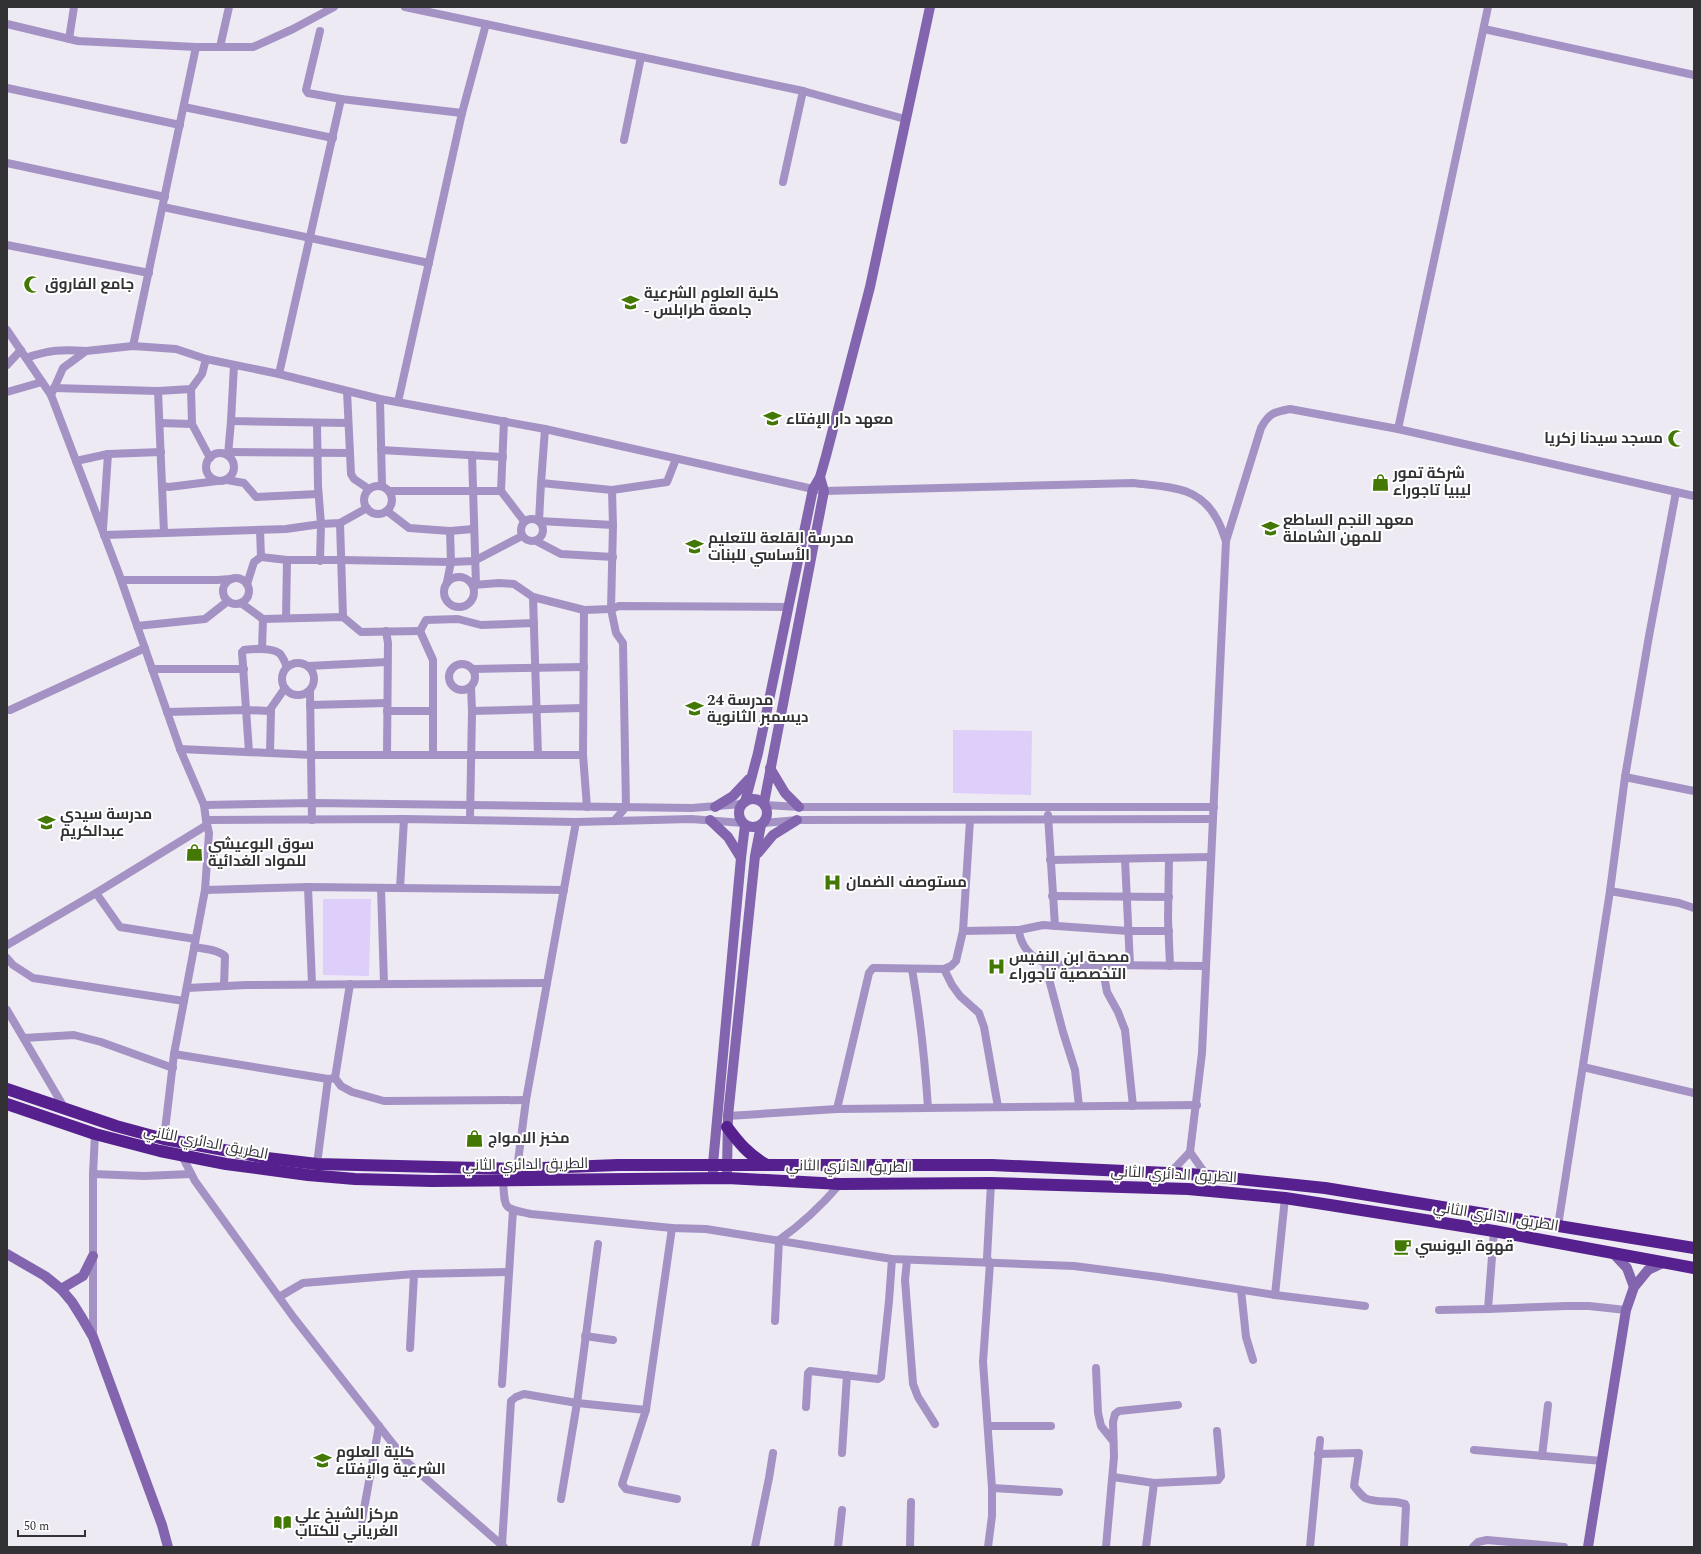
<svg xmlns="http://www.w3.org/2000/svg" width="1701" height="1554" font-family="Spectral,Cairo,serif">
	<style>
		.green { fill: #ddcefa }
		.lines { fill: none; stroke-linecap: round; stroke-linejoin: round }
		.street { stroke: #a492c4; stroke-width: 8 }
		.secondary { stroke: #8265ae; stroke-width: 10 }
		.highway { stroke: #56218e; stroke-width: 12 }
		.labels { text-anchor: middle; stroke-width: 4; stroke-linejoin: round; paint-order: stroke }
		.poi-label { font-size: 15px; font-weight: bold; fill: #323134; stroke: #fff; text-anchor: start }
		.street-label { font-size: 15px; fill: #323134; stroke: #fff }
	</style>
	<rect width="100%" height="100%" fill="#edeaf3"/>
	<!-- green -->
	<g class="green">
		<path d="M953 730 1032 731 1031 795 953 793Z"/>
		<path d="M323 899H371L369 976 323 975Z"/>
	</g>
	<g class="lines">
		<!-- street -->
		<g class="street">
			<path d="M405 7 803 91 905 119"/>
			<path d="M7 24 78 41 196 47H253L293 29 334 7"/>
			<path d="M1484 29 1694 75"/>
			<path d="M320 31 306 90 308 93 341 99"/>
			<path d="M69 39 74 7"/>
			<path d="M220 47 229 7"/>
			<path d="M7 88 180 125"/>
			<path d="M184 107 333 138"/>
			<path d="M624 140 641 57"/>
			<path d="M7 163 165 197"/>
			<path d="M783 182 803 91"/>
			<path d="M163 207 429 263"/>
			<path d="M7 245 149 273"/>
			<path d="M7 330 51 395 119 574 180 749 204 805 206 820 209 833 205 890 174 1054 164 1139"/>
			<path d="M133 346 196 47"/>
			<path d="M26 358C48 350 63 349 86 351"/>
			<path d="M7 365 21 350"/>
			<path d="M234 365 231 421 348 423"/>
			<path d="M279 374 341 99 462 113"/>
			<path d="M54 388 158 391 191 389 202 374 206 359"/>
			<path d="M191 389 192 424 210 458"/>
			<path d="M158 391 164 533"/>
			<path d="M347 391 351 474 354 479 369 489"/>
			<path d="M7 392 42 382"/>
			<path d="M51 395 63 368 86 351 133 346 176 349 206 359 279 374 380 399 545 429 813 489 824 491 1133 483C1165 487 1197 485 1215 516 1220 523 1223 533 1226 541L1202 1053 1190 1152 1170 1173"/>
			<path d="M380 399 382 486"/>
			<path d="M398 402 462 113 486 24"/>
			<path d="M504 421 501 491 524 521"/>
			<path d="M160 423 192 424"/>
			<path d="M545 429 541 483 612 490"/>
			<path d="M1398 429 1488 7"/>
			<path d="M381 450 503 457"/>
			<path d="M228 452 350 453"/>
			<circle cx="220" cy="467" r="14"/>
			<path d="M228 455 231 421"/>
			<path d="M472 455 476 585"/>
			<path d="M76 461 108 454 161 452"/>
			<path d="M227 480 244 483 256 497 318 494"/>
			<path d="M541 483 539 521 613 525"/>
			<circle cx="378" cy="500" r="14"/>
			<path d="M162 486 169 487 217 481"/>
			<path d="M389 491H501"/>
			<path d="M387 511 409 528 450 531"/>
			<circle cx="532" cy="530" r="11"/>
			<path d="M340 523 343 617"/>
			<path d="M103 529 108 454"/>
			<path d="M260 530 261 557"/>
			<path d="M104 535 286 529 321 524 318 486 317 424"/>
			<path d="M536 541 561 554 613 557"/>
			<path d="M1226 541 1261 428C1269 413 1274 412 1290 409L1398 429 1694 496"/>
			<path d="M320 561 321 524 340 523 367 508"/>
			<circle cx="459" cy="592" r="15"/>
			<circle cx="236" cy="591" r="13"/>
			<path d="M122 580H217L231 579"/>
			<path d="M447 582 451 562 450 531 473 529"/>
			<path d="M247 584 254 562 261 557 287 560H341L451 562 474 561 522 536"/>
			<path d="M473 585 499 583 514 584 533 597 584 610 611 609 619 606 788 607"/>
			<path d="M533 597 538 755"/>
			<path d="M241 603 263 619 343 617 361 632 420 631"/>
			<path d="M286 618 287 560"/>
			<path d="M137 626 205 619 228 601"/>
			<path d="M386 631 388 643 387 755"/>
			<path d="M420 631 433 660V755"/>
			<path d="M420 631 426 620 458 619 481 625 534 623"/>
			<path d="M262 649 263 619"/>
			<circle cx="298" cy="679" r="16"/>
			<circle cx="462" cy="677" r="13"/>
			<path d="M308 666 387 662"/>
			<path d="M152 669H244"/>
			<path d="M473 669 584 667"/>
			<path d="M310 691 312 820"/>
			<path d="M310 705 387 703"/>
			<path d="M7 710H10L145 648"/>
			<path d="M387 711H433"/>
			<path d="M472 711 583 708"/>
			<path d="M167 712 246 710 269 711 285 688"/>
			<path d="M180 749 312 755H583L587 807"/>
			<path d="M249 752 242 652 244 650C254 649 270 647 279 653 283 656 285 663 287 667"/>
			<path d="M270 753 271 710"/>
			<path d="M583 755 584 610"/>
			<path d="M1625 777 1694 791"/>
			<path d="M204 805 313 803 692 808 742 804"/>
			<path d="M765 805 799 807H1214"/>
			<path d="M1048 815 1055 926"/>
			<path d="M206 820 404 819 576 822 691 819 743 823"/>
			<path d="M470 820 472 711 471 687"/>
			<path d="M614 821 626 807 623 643 616 633 611 609 613 525 612 490 667 482 676 459"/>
			<path d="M764 823 797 820 1213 819"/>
			<path d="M1169 858 1168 919 1170 966"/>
			<path d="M1125 859 1130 965"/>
			<path d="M1050 860 1211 857"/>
			<path d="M308 887 312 984"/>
			<path d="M381 888 384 984"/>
			<path d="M400 888 404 819"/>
			<path d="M205 890 308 887 564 890"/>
			<path d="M1610 891 1679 903 1694 908"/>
			<path d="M96 893 120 927 195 939"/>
			<path d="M1052 896 1169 897"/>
			<path d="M1019 930C1020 945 1031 958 1045 963 1052 966 1091 965 1102 965L1107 992 1118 1012 1125 1030 1133 1106"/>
			<path d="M963 931 1019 930 1043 925 1128 931H1169"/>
			<path d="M7 945 96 893 207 825"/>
			<path d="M194 947C204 949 217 949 225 956L224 986"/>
			<path d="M7 958 13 965 33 978 184 1001"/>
			<path d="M1045 964 1063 1032 1075 1070 1079 1106"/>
			<path d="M1102 965 1206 966"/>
			<path d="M912 969C920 1015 925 1061 928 1108"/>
			<path d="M944 969 952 985 960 996 979 1013 984 1027 998 1107"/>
			<path d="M350 984 335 1078 341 1086 352 1092 384 1101 526 1100"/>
			<path d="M187 988 246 985 547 983"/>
			<path d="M7 1010 65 1109"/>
			<path d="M24 1038 74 1035 101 1042 173 1068"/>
			<path d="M174 1054 328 1079 335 1078"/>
			<path d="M1583 1067 1694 1093"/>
			<path d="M837 1109 869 973 873 968H877L944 969 951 966 956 961 963 931 970 820"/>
			<path d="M728 1116 837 1109 1197 1105"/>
			<path d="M1190 1152 1207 1176"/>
			<path d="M182 1156 195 1181 294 1318 408 1463 504 1547"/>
			<path d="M317 1164 328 1079"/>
			<path d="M517 1169 526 1100 576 822"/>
			<path d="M93 1174 144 1176 191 1174"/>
			<path d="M503 1180C505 1209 502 1208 531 1214L672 1228 706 1229 892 1259 1074 1266 1159 1277 1275 1295 1365 1306"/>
			<path d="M1558 1226 1610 891 1625 777 1649 636 1676 492"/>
			<path d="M907 1260 905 1280 913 1384 918 1397 935 1424"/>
			<path d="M1241 1290 1246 1337 1253 1360"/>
			<path d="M1275 1295 1285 1198"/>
			<path d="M279 1297 303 1283 414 1274"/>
			<path d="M1488 1309 1494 1231"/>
			<path d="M1439 1310 1488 1309 1566 1306H1589L1626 1310"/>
			<path d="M775 1321 779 1240C802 1224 821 1206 840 1184"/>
			<path d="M585 1336 613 1340"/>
			<path d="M93 1337V1174L95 1134"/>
			<path d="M410 1348 414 1274 508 1272"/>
			<path d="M1096 1368 1098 1413 1101 1426 1113 1441"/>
			<path d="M502 1384 513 1210"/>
			<path d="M806 1407 808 1373 810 1371 878 1379 881 1377 889 1301 892 1259"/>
			<path d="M646 1410 622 1484 626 1489 677 1499"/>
			<path d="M988 1426H1051"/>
			<path d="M1474 1450 1602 1461"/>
			<path d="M842 1453 847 1375"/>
			<path d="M1318 1454 1359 1453 1354 1486C1357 1490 1361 1495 1365 1498 1377 1504 1392 1499 1405 1504L1406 1506 1404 1547"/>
			<path d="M1542 1456 1548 1405"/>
			<path d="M1113 1477 1154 1483"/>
			<path d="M992 1488 1059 1492"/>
			<path d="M561 1499 577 1403 598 1244"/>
			<path d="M362 1520 379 1426"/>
			<path d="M502 1545 511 1401 516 1397 524 1394 577 1403 646 1410 672 1228"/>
			<path d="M755 1547 769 1478 773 1453"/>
			<path d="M838 1547 842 1510"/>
			<path d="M910 1547 911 1502"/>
			<path d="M988 1547 992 1516V1488L983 1362 990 1263 987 1258 991 1183"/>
			<path d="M1106 1547 1114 1457 1113 1422 1115 1414 1119 1411 1178 1405"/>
			<path d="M1146 1547 1154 1483 1218 1480 1221 1476 1217 1431"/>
			<path d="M1310 1547 1320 1440"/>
			<path d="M1473 1547 1478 1542 1487 1540 1564 1547"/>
		</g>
		<!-- secondary -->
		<g class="secondary">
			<path d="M770 768 785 793 799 807"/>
			<circle cx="753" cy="813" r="14"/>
			<path d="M745 802 758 753 813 489 820 477 826 456 870 287 930 7"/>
			<path d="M764 803 824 491 820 477"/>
			<path d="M715 807 733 796 749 779"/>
			<path d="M710 820 728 837 741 858"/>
			<path d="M758 853 773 835 797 820"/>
			<path d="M727 1172 728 1116 755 856 761 825"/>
			<path d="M713 1179V1164L741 858 745 825"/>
			<path d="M1612 1252 1627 1268 1634 1287"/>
			<path d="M7 1254 45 1276 61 1289 72 1302 82 1318 93 1337 162 1525 168 1547"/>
			<path d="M61 1289 83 1276 93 1256"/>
			<path d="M1588 1547 1626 1310 1634 1287 1648 1270 1665 1262"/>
		</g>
		<!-- highway -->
		<g class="highway">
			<path d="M7 1089 116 1126 164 1139 267 1158 317 1164 517 1169 618 1165H992L1190 1174 1325 1188 1694 1248"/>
			<path d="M7 1104 95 1134 160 1151 226 1164 308 1175 355 1179 432 1181 727 1178 840 1184 991 1183 1188 1189 1285 1198 1330 1205 1494 1231 1694 1268"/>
			<path d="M727 1127C739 1143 748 1154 765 1164"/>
		</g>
	</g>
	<!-- icons -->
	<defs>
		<symbol id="mosque-bare" viewBox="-9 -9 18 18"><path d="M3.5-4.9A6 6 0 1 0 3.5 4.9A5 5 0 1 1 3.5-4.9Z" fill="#447804" stroke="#fff" stroke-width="2.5" paint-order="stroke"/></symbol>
		<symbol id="university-bare" viewBox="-9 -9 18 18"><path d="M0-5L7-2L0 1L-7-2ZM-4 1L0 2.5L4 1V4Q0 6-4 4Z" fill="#447804" stroke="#fff" stroke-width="2.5" paint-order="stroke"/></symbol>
		<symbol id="shop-bare" viewBox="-9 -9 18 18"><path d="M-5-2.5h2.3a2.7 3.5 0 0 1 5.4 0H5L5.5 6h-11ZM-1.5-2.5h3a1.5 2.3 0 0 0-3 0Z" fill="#447804" stroke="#fff" stroke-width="2.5" paint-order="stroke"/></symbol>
		<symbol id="school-bare" viewBox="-9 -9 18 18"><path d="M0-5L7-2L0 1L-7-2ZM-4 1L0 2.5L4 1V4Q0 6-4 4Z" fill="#447804" stroke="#fff" stroke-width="2.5" paint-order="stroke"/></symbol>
		<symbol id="hospital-bare" viewBox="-9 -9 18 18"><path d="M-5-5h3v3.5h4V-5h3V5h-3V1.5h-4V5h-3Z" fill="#447804" stroke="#fff" stroke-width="2.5" paint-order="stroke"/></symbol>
		<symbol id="cafe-bare" viewBox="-9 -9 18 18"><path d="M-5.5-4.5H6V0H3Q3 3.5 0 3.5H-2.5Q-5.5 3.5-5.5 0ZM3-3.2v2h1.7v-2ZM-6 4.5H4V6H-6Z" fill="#447804" stroke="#fff" stroke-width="2.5" paint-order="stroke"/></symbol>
		<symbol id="library-bare" viewBox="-9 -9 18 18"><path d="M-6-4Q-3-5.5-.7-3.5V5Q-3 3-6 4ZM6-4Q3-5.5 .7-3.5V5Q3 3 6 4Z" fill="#447804" stroke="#fff" stroke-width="2.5" paint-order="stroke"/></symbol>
	</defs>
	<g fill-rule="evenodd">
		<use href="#mosque-bare" x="20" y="272" width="25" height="25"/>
		<use href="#university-bare" x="618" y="290" width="25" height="25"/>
		<use href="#university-bare" x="760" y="406" width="25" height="25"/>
		<use href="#mosque-bare" x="1664" y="426" width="25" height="25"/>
		<use href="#shop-bare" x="1368" y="470" width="25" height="25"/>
		<use href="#university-bare" x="1258" y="516" width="25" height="25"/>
		<use href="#school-bare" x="682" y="534" width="25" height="25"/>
		<use href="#school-bare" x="682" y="696" width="25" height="25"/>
		<use href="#school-bare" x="34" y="810" width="25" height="25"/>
		<use href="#shop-bare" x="182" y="840" width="25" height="25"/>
		<use href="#hospital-bare" x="820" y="870" width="25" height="25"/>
		<use href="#hospital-bare" x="984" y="954" width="25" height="25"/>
		<use href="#shop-bare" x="462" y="1126" width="25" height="25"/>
		<use href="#cafe-bare" x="1390" y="1234" width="25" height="25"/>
		<use href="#university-bare" x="310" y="1448" width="25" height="25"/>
		<use href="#library-bare" x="270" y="1510" width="25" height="25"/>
	</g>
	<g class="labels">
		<!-- poi labels -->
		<g class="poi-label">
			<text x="45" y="289">جامع الفاروق</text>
			<text x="644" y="298">كلية العلوم الشرعية<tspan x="644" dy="17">- جامعة طرابلس</tspan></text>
			<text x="786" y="424">معهد دار الإفتاء</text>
			<text x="1663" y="443" text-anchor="end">مسجد سيدنا زكريا</text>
			<text x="1393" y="478">شركة تمور<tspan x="1393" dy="17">ليبيا تاجوراء</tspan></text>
			<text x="1283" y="525">معهد النجم الساطع<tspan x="1283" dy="17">للمهن الشاملة</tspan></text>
			<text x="708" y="543">مدرسة القلعة للتعليم<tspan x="708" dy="17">الأساسي للبنات</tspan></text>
			<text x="707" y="705">مدرسة 24<tspan x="707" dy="17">ديسمبر الثانوية</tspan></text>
			<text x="60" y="819">مدرسة سيدي<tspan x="60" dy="17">عبدالكريم</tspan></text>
			<text x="208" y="849">سوق البوعيشي<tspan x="208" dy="17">للمواد الغدائية</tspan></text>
			<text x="846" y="887">مستوصف الضمان</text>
			<text x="1009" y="962">مصحة ابن النفيس<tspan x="1009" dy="17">التخصصية تاجوراء</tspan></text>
			<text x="488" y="1143">مخبز الامواج</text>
			<text x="1415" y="1251">قهوة اليونسي</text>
			<text x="336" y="1457">كلية العلوم<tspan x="336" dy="17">الشرعية والإفتاء</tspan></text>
			<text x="295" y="1519">مركز الشيخ علي<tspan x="295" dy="17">الغرياني للكتاب</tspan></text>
		</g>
		<!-- street labels -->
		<g class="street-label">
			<text transform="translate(206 1142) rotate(11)" y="5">الطريق الدائري الثاني</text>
			<text transform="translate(525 1164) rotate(-1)" y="5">الطريق الدائري الثاني</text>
			<text transform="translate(849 1166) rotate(1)" y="5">الطريق الدائري الثاني</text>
			<text transform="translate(1174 1174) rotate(3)" y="5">الطريق الدائري الثاني</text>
			<text transform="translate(1496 1216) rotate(9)" y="5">الطريق الدائري الثاني</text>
		</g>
	</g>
	<!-- border -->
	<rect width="1701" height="1554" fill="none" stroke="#323134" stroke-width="16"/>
	<!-- scale -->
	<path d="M18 1530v6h67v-6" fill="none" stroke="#323134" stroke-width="2"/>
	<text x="24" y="1530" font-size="12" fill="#323134" stroke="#ffffff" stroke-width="3" paint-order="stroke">50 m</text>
</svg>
